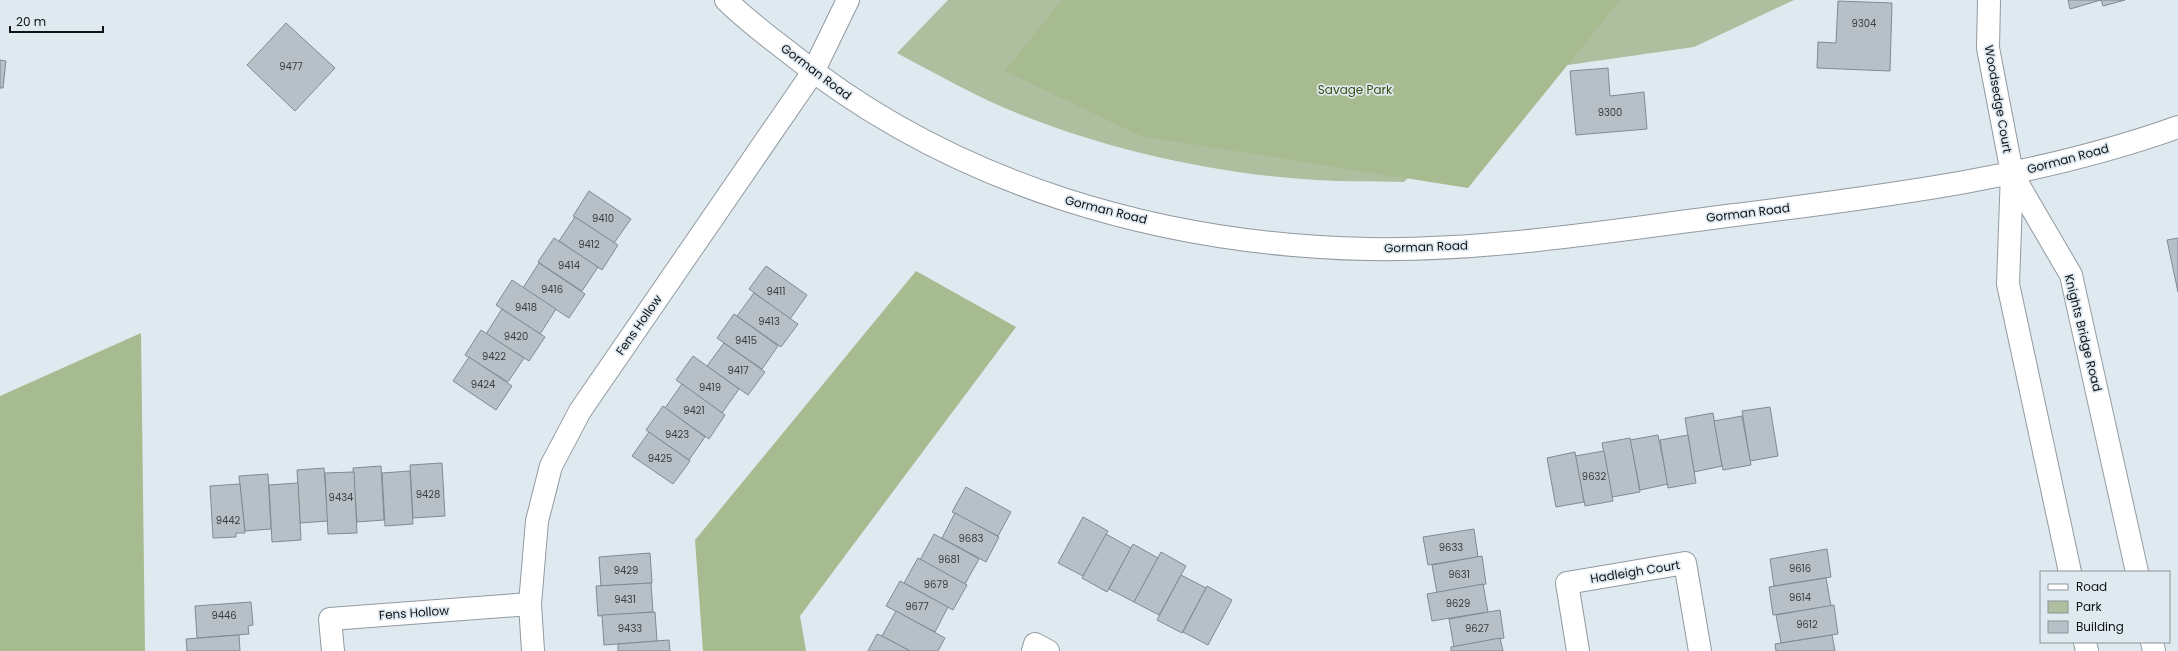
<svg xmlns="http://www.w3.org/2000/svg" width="2178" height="651" font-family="Poppins,sans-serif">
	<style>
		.green { fill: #aebe9e }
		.forest { fill: #a6bb90 }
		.building { fill: #b7c0c7; stroke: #818a91 }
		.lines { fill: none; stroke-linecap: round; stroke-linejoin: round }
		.street-casing { stroke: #929aa1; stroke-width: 24 }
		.secondary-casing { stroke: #929aa1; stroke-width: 24 }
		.street { stroke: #fff; stroke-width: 22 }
		.secondary { stroke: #fff; stroke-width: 22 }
		.labels { text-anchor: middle; stroke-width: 3.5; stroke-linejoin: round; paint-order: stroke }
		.number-label { font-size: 10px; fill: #3a3e42 }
		.street-label { font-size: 12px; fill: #101315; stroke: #dfe9f0 }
		.park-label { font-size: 12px; fill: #365011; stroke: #dfe9f0 }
	</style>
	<rect width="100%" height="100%" fill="#dfe9f0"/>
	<!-- green -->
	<path class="green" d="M948 0H1794L1694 47 1505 74 1404 182C1375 181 1345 182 1316 180 1216 174 1112 151 1019 114 977 97 936 74 897 53Z"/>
	<!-- forest -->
	<g class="forest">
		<path d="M1062 0H1620L1468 188 1141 136 1005 71Z"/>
		<path d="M916 271 1016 327 800 616 806 651H703L695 540Z"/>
		<path d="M141 333 145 651H0V396Z"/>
	</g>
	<!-- building -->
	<g class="building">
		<path d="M2068 0H2125L2103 6 2101 0 2070 9Z"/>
		<path d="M1838 1 1892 3 1890 71 1817 68 1818 42 1836 43Z"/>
		<path d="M286 23 335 68 295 111 247 65Z"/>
		<path d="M0 60 6 61 3 88H0Z"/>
		<path d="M1608 68 1610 96 1644 92 1647 129 1576 135 1570 71Z"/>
		<path d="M589 191 631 219 614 243 573 216Z"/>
		<path d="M575 217 618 245 602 270 559 241Z"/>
		<path d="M554 238 598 267 582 291 538 262Z"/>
		<path d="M2178 238V292L2167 240Z"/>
		<path d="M539 263 585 294 569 318 523 288Z"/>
		<path d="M766 266 807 295 790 319 749 289Z"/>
		<path d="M512 280 556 309 540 334 496 305Z"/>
		<path d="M754 293 798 324 781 347 737 316Z"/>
		<path d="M502 309 545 337 529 361 486 334Z"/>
		<path d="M734 314 778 346 762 369 717 338Z"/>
		<path d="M481 330 524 358 508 382 465 355Z"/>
		<path d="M724 343 765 372 748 395 707 366Z"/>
		<path d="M693 356 739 389 722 413 676 380Z"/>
		<path d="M469 357 512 386 496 410 453 381Z"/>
		<path d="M682 384 725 415 709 439 665 408Z"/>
		<path d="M663 406 705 437 689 460 646 430Z"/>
		<path d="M1770 407 1778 456 1750 461 1742 411Z"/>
		<path d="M1713 413 1722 466 1694 472 1685 418Z"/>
		<path d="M1742 416 1751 465 1723 470 1714 421Z"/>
		<path d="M649 432 690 461 673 484 632 456Z"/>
		<path d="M1658 435 1668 484 1640 490 1630 440Z"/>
		<path d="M1688 435 1696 483 1668 488 1660 440Z"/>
		<path d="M1630 438 1640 492 1612 497 1602 443Z"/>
		<path d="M1604 451 1613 501 1585 506 1575 456Z"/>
		<path d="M1575 452 1584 502 1556 507 1547 458Z"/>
		<path d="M442 463 445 516 413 518 410 465Z"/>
		<path d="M381 466 384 520 357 522 353 468Z"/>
		<path d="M324 468 328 521 300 523 297 470Z"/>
		<path d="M410 471 413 524 385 526 382 473Z"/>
		<path d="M354 472 357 533 328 534 325 473Z"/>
		<path d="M268 474 271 529 245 531 239 476Z"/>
		<path d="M298 483 301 540 272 542 269 485Z"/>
		<path d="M240 484 245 533H236V537L213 538 210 486Z"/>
		<path d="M966 487 1011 512 998 536 952 512Z"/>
		<path d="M955 513 999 537 986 562 942 538Z"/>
		<path d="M1083 517 1108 531 1083 576 1058 563Z"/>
		<path d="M1474 529 1478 557 1428 565 1423 537Z"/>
		<path d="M934 534 979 559 965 584 920 560Z"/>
		<path d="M1106 534 1131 548 1107 592 1082 578Z"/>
		<path d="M1133 544 1158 558 1134 602 1109 589Z"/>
		<path d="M1827 549 1831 577 1774 586 1770 559Z"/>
		<path d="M1161 552 1186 566 1159 615 1134 602Z"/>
		<path d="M650 553 652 583 601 586 599 557Z"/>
		<path d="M1482 556 1486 584 1437 593 1432 565Z"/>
		<path d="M918 558 967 585 953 610 904 583Z"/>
		<path d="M1181 575 1206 588 1182 633 1157 620Z"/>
		<path d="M1826 578 1831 606 1773 615 1769 587Z"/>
		<path d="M900 581 948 607 935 632 886 606Z"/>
		<path d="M651 583 653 612 598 616 596 586Z"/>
		<path d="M1483 584 1488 612 1432 621 1427 594Z"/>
		<path d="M1207 586 1232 600 1208 645 1183 632Z"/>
		<path d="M251 602 253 625 248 626 249 634 197 638 195 606Z"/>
		<path d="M1834 605 1838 634 1781 643 1776 615Z"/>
		<path d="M1500 610 1504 638 1454 647 1449 619Z"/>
		<path d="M896 611 945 638 938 651H910L882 636Z"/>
		<path d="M655 612 657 641 604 645 602 615Z"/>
		<path d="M877 634 882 636 910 651H868Z"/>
		<path d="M239 635 240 651H187L186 639Z"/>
		<path d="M1832 635 1835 651H1776L1775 644Z"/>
		<path d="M1500 638 1503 651H1451V647Z"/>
		<path d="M669 640 670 651H618V644Z"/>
	</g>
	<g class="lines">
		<defs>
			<g id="street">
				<path d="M1989 0 1988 48 2012 173 2008 284 2070 572"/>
				<path d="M2012 174 2071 275 2137 572"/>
				<path d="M2085 642 2087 651"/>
				<path d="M2152 642 2154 651"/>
				<path d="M333 651 330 619 530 604"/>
				<path d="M533 651 530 604 537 521 551 466 580 411 813 72 848 0"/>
				<path d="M1033 651 1035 644 1048 651"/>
				<path d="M1578 651 1567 583 1685 563 1700 651"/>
			</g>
			<path id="secondary" d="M726 0C746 20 769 37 791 54 954 185 1162 245 1369 249 1492 251 1614 230 1735 215 1885 196 2035 178 2178 127"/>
		</defs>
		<!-- street casing -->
		<use href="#street" class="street-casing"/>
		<!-- secondary casing -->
		<use href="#secondary" class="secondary-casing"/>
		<!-- street -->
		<use href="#street" class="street"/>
		<!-- secondary -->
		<use href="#secondary" class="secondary"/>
	</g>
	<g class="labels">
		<!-- number labels -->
		<g class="number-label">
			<text x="1864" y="27">9304</text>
			<text x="291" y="70">9477</text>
			<text x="1610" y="116">9300</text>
			<text x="603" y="222">9410</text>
			<text x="589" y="248">9412</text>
			<text x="569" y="269">9414</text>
			<text x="552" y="293">9416</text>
			<text x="776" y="295">9411</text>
			<text x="526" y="311">9418</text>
			<text x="769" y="325">9413</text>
			<text x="516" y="340">9420</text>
			<text x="746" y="344">9415</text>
			<text x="494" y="360">9422</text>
			<text x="738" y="374">9417</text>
			<text x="483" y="388">9424</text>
			<text x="710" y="391">9419</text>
			<text x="694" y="414">9421</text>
			<text x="677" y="438">9423</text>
			<text x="660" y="462">9425</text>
			<text x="1594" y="480">9632</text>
			<text x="428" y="498">9428</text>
			<text x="341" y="501">9434</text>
			<text x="228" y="524">9442</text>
			<text x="971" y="542">9683</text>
			<text x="1451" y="551">9633</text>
			<text x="949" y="563">9681</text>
			<text x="1800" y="572">9616</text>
			<text x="626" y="574">9429</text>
			<text x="1459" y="578">9631</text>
			<text x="936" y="588">9679</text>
			<text x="1800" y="601">9614</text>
			<text x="625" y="603">9431</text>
			<text x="1458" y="607">9629</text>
			<text x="917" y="610">9677</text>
			<text x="224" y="619">9446</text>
			<text x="1807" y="628">9612</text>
			<text x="630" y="632">9433</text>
			<text x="1477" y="632">9627</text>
		</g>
		<!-- street labels -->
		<g class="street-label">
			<text transform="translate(816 72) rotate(37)" y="4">Gorman Road</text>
			<text transform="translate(1998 99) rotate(80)" y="4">Woodsedge Court</text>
			<text transform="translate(2068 159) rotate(-15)" y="4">Gorman Road</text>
			<text transform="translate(1106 210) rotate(14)" y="4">Gorman Road</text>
			<text transform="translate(1748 213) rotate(-7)" y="4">Gorman Road</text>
			<text transform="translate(1426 247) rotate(-2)" y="4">Gorman Road</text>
			<text transform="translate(639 325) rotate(-55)" y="4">Fens Hollow</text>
			<text transform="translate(2083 333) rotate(76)" y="4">Knights Bridge Road</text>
			<text transform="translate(1635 572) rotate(-9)" y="4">Hadleigh Court</text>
			<text transform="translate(414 613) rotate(-4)" y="4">Fens Hollow</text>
		</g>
		<!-- park labels -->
		<g class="park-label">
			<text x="1355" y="94">Savage Park</text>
		</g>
	</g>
	<!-- legend -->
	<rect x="2040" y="571" width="130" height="72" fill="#dfe9f0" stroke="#8c9398"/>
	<rect x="2048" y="584" width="20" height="6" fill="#ffffff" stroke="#8c9398"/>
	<text x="2076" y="591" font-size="12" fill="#101315">Road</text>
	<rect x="2048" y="601" width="20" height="12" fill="#aebe9e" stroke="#8c9398"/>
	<text x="2076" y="611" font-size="12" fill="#101315">Park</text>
	<rect x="2048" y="621" width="20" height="12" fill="#b7c0c7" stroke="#8c9398"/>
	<text x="2076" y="631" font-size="12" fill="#101315">Building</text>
	<!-- scale -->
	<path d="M10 26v6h93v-6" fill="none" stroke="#101315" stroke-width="2"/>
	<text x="16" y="26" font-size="12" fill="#101315" stroke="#dfe9f0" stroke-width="3" paint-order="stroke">20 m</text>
</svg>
